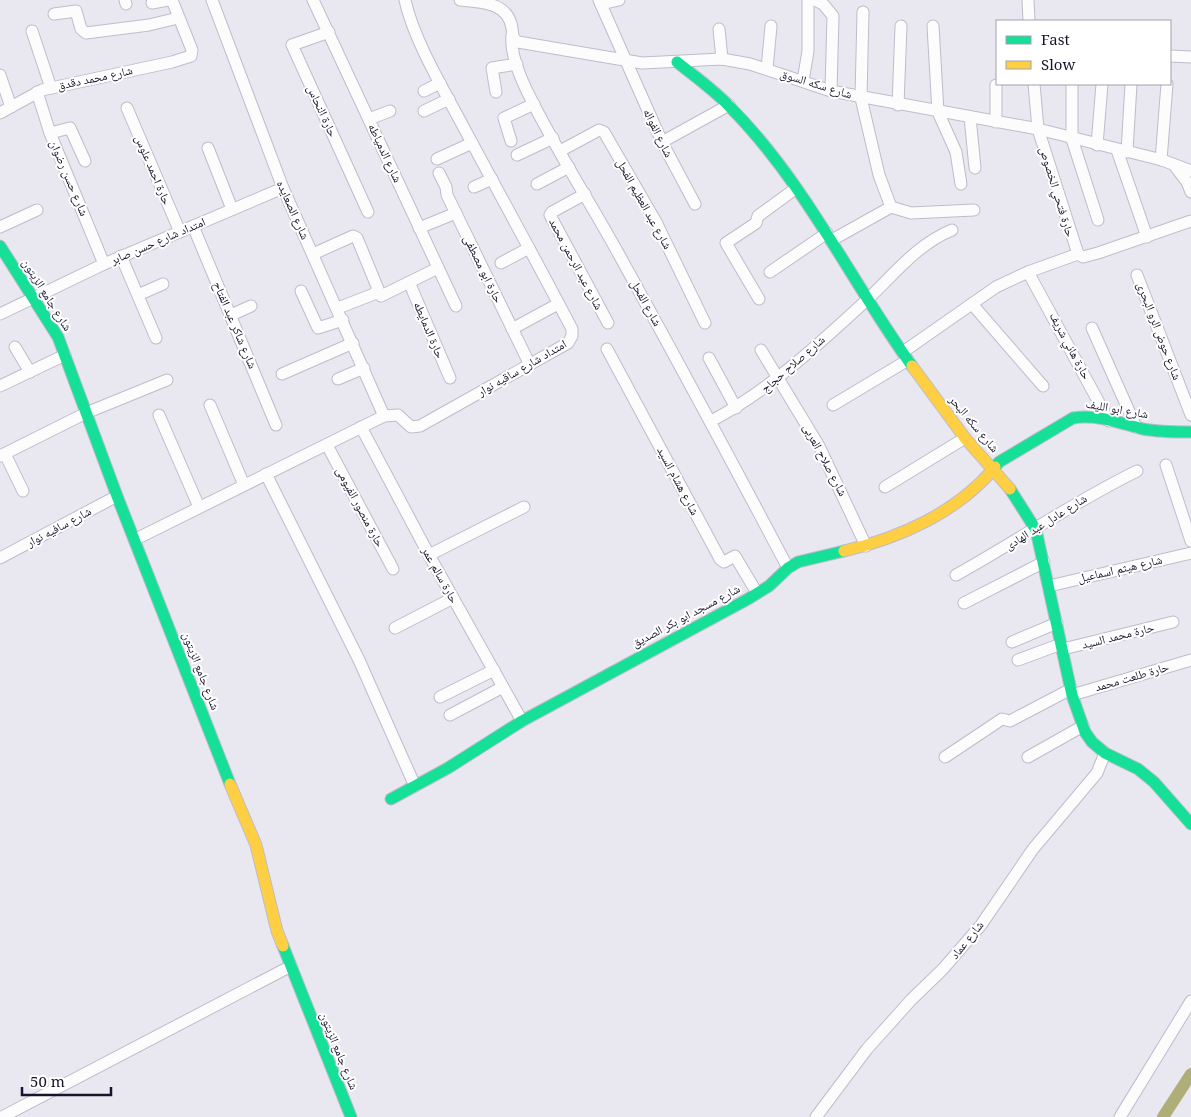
<svg xmlns="http://www.w3.org/2000/svg" width="1191" height="1117" font-family="'Noto Serif','Noto Naskh Arabic',serif">
	<style>
		.lines { fill: none; stroke-linecap: round; stroke-linejoin: round }
		.canal { stroke: #afae78; stroke-width: 12 }
		.street-casing { stroke: #bebccc; stroke-width: 13 }
		.fast-casing { stroke: #bebccc; stroke-width: 13 }
		.slow-casing { stroke: #bebccc; stroke-width: 13 }
		.street { stroke: #fcfcfd; stroke-width: 11 }
		.fast { stroke: #16e098; stroke-width: 11 }
		.slow { stroke: #ffcf43; stroke-width: 11 }
		.labels { text-anchor: middle; stroke-width: 4; stroke-linejoin: round; paint-order: stroke }
		.street-label { font-size: 12px; fill: #18142d; stroke: #fff }
	</style>
	<rect width="100%" height="100%" fill="#e9e8f0"/>
	<g class="lines">
		<!-- canal -->
		<path class="canal" d="M1163 1117 1191 1074"/>
		<defs>
			<g id="street">
				<path d="M125 0 126 4"/>
				<path d="M212 0 283 188 384 416"/>
				<path d="M313 0 456 306"/>
				<path d="M460 0C481 2 508 2 512 28 513 35 512 38 518 42L642 63 722 59 750 64 831 91 1038 129 1162 160 1191 171"/>
				<path d="M599 0 662 142 695 204"/>
				<path d="M815 0 823 4 833 16 831 91"/>
				<path d="M1028 0 1029 21"/>
				<path d="M152 3 168 0"/>
				<path d="M601 4 619 0"/>
				<path d="M863 12 861 98 879 175 891 207"/>
				<path d="M54 14 76 11 81 29 86 33 149 25 178 18"/>
				<path d="M933 26 938 112 956 152 961 184"/>
				<path d="M719 29 722 59"/>
				<path d="M32 31 51 88"/>
				<path d="M329 32 292 45 368 212"/>
				<path d="M512 35C510 52 519 74 526 89 553 145 587 197 617 251 675 356 732 462 788 568"/>
				<path d="M1170 56 1191 57"/>
				<path d="M767 69 771 26"/>
				<path d="M0 75 11 107"/>
				<path d="M803 81 808 51V0"/>
				<path d="M1034 84 1038 129 1078 254"/>
				<path d="M1072 84V139L1098 220"/>
				<path d="M996 85V122"/>
				<path d="M424 91 440 83"/>
				<path d="M37 92 50 133 104 264"/>
				<path d="M496 92 492 68 517 64"/>
				<path d="M898 105 901 26"/>
				<path d="M127 108 180 232"/>
				<path d="M424 111 449 99"/>
				<path d="M0 113 42 90 172 62 191 56 192 50 172 0"/>
				<path d="M970 117 975 168"/>
				<path d="M369 119 390 111"/>
				<path d="M50 133 70 128 85 161"/>
				<path d="M511 141 504 118 534 104"/>
				<path d="M662 142 729 105"/>
				<path d="M1097 145 1102 84"/>
				<path d="M208 148 232 209"/>
				<path d="M1117 150 1147 237"/>
				<path d="M560 151 599 130 604 132 656 222 705 323"/>
				<path d="M1127 152 1131 84"/>
				<path d="M517 155 553 138"/>
				<path d="M437 159 472 143"/>
				<path d="M1161 160 1167 84"/>
				<path d="M1174 165 1187 182 1191 192"/>
				<path d="M439 173 446 187 447 195 530 365"/>
				<path d="M537 184 569 167"/>
				<path d="M474 187 492 179"/>
				<path d="M585 194 552 212 550 215 608 323"/>
				<path d="M193 226 276 425"/>
				<path d="M0 227 37 210"/>
				<path d="M419 228 456 213"/>
				<path d="M832 240 891 207 911 213 974 210"/>
				<path d="M313 254 353 236 357 238 378 289 374 294 338 308"/>
				<path d="M121 256 156 338"/>
				<path d="M501 263 529 248"/>
				<path d="M770 272 827 233"/>
				<path d="M1028 272 1109 421"/>
				<path d="M1137 275 1191 415"/>
				<path d="M409 282 450 378"/>
				<path d="M301 291 318 328 343 320"/>
				<path d="M138 295 163 284"/>
				<path d="M381 296 438 268"/>
				<path d="M759 299 726 243 756 223 758 216 795 189"/>
				<path d="M972 304 1043 386"/>
				<path d="M0 314 104 264 283 188"/>
				<path d="M231 315 251 306"/>
				<path d="M1092 328 1136 427"/>
				<path d="M512 329 558 304"/>
				<path d="M15 347 30 372"/>
				<path d="M607 349 720 559 724 562 735 556 757 593"/>
				<path d="M761 350 819 446 866 546"/>
				<path d="M903 352 996 287 1028 272 1078 254 1083 257 1098 253 1191 221"/>
				<path d="M709 358 736 408"/>
				<path d="M282 374 353 343"/>
				<path d="M338 379 364 368"/>
				<path d="M0 386 65 355"/>
				<path d="M210 405 244 485"/>
				<path d="M833 405 908 360"/>
				<path d="M159 415 199 507"/>
				<path d="M711 421C770 390 820 343 870 297 896 272 918 244 952 230"/>
				<path d="M361 427 429 555 522 721"/>
				<path d="M327 445 393 569"/>
				<path d="M5 454 23 491"/>
				<path d="M0 456 86 413 167 380"/>
				<path d="M1166 465 1191 541"/>
				<path d="M266 474 359 660 415 786"/>
				<path d="M885 487 965 438"/>
				<path d="M136 539 384 416 398 415 411 427 420 426 568 343 572 336V329C537 262 500 195 464 128 444 90 414 41 405 0"/>
				<path d="M429 555 524 507"/>
				<path d="M0 558 117 496"/>
				<path d="M956 575C1017 541 1074 502 1137 471"/>
				<path d="M1049 586 1191 553"/>
				<path d="M964 603 1044 562"/>
				<path d="M395 628 453 598"/>
				<path d="M1012 642 1057 623"/>
				<path d="M1063 649 1173 622"/>
				<path d="M1018 660 1061 644"/>
				<path d="M1072 695 1191 660"/>
				<path d="M440 697 494 670"/>
				<path d="M450 715 503 687"/>
				<path d="M945 757 1002 719 1010 721 1071 689"/>
				<path d="M1028 757 1083 726"/>
				<path d="M2 1117 291 966"/>
				<path d="M816 1117 867 1049 911 1000 943 969 981 925 1033 849 1097 773 1105 753"/>
				<path d="M1120 1117 1191 1001"/>
			</g>
			<g id="fast">
				<path d="M677 62C694 76 714 90 729 106 805 182 850 280 912 366"/>
				<path d="M0 246 58 337 117 496 230 784"/>
				<path d="M995 467 999 462 1073 418C1097 414 1120 423 1143 429 1159 432 1175 432 1191 432"/>
				<path d="M1010 489 1036 530 1072 695 1085 732 1092 742 1105 753 1138 769 1154 782 1191 824"/>
				<path d="M391 799 448 768 522 721 748 599 769 586 788 568 798 562 844 551"/>
				<path d="M283 946 351 1117"/>
			</g>
			<g id="slow">
				<path d="M912 366 965 438 1010 489"/>
				<path d="M844 551C900 538 958 512 995 467"/>
				<path d="M230 784 256 845 277 931 283 946"/>
			</g>
		</defs>
		<!-- street casing -->
		<use href="#street" class="street-casing"/>
		<!-- fast casing -->
		<use href="#fast" class="fast-casing"/>
		<!-- slow casing -->
		<use href="#slow" class="slow-casing"/>
		<!-- street -->
		<use href="#street" class="street"/>
		<!-- fast -->
		<use href="#fast" class="fast"/>
		<!-- slow -->
		<use href="#slow" class="slow"/>
	</g>
	<g class="labels">
		<!-- street labels -->
		<g class="street-label">
			<text transform="translate(95 78) rotate(-12)" y="4">شارع محمد دقدق</text>
			<text transform="translate(816 84) rotate(17)" y="4">شارع سكه السوق</text>
			<text transform="translate(322 111) rotate(65)" y="4">حارة النحاس</text>
			<text transform="translate(658 133) rotate(64)" y="4">شارع الفواله</text>
			<text transform="translate(385 153) rotate(65)" y="4">شارع الدمياطه</text>
			<text transform="translate(153 170) rotate(67)" y="4">حارة احمد علوس</text>
			<text transform="translate(69 178) rotate(67)" y="4">شارع حسن رضوان</text>
			<text transform="translate(1057 192) rotate(73)" y="4">حارة فتحي الخصوص</text>
			<text transform="translate(644 204) rotate(61)" y="4">شارع عبد العظيم الفحل</text>
			<text transform="translate(293 210) rotate(66)" y="4">شارع الصعايده</text>
			<text transform="translate(158 241) rotate(-23)" y="4">امتداد شارع حسن صابر</text>
			<text transform="translate(576 264) rotate(62)" y="4">شارع عبد الرحمن محمد</text>
			<text transform="translate(483 269) rotate(64)" y="4">حارة ابو مصطفى</text>
			<text transform="translate(47 295) rotate(58)" y="4">شارع جامع الزيتون</text>
			<text transform="translate(646 303) rotate(61)" y="4">شارع الفحل</text>
			<text transform="translate(235 325) rotate(67)" y="4">شارع شاكر عبد الفتاح</text>
			<text transform="translate(429 330) rotate(67)" y="4">حارة الدمايطه</text>
			<text transform="translate(1159 331) rotate(69)" y="4">شارع حوض الرو البحرى</text>
			<text transform="translate(1070 346) rotate(62)" y="4">حارة هاني شريف</text>
			<text transform="translate(793 364) rotate(-41)" y="4">شارع صلاح حجاج</text>
			<text transform="translate(522 368) rotate(-30)" y="4">امتداد شارع ساقيه نوار</text>
			<text transform="translate(1117 409) rotate(10)" y="4">شارع ابو الليف</text>
			<text transform="translate(974 424) rotate(50)" y="4">شارع سكه البحر</text>
			<text transform="translate(825 460) rotate(62)" y="4">شارع صلاح العربى</text>
			<text transform="translate(678 481) rotate(62)" y="4">شارع هشام السيد</text>
			<text transform="translate(360 507) rotate(62)" y="4">حارة منصور الفيومى</text>
			<text transform="translate(1046 522) rotate(-32)" y="4">شارع عادل عبد الهادى</text>
			<text transform="translate(59 527) rotate(-28)" y="4">شارع سافيه نوار</text>
			<text transform="translate(1120 569) rotate(-13)" y="4">شارع هيثم اسماعيل</text>
			<text transform="translate(440 575) rotate(61)" y="4">حارة سالم عمر</text>
			<text transform="translate(686 616) rotate(-28)" y="4">شارع مسجد ابو بكر الصديق</text>
			<text transform="translate(1118 636) rotate(-14)" y="4">حارة محمد السيد</text>
			<text transform="translate(201 671) rotate(69)" y="4">شارع جامع الزيتون</text>
			<text transform="translate(1132 677) rotate(-16)" y="4">حارة طلعت محمد</text>
			<text transform="translate(967 940) rotate(-51)" y="4">شارع عماد</text>
			<text transform="translate(339 1051) rotate(68)" y="4">شارع جامع الزيتون</text>
		</g>
	</g>
	<!-- legend -->
	<rect x="996" y="20" width="175" height="65" fill="#ffffff" stroke="#a3a1ab"/>
	<rect x="1006" y="36" width="25" height="8" fill="#16e098" stroke="#a3a1ab"/>
	<text x="1041" y="45" font-size="15" fill="#18142d">Fast</text>
	<rect x="1006" y="61" width="25" height="8" fill="#ffcf43" stroke="#a3a1ab"/>
	<text x="1041" y="70" font-size="15" fill="#18142d">Slow</text>
	<!-- scale -->
	<path d="M22 1087v8h89v-8" fill="none" stroke="#18142d" stroke-width="2.5"/>
	<text x="30" y="1087" font-size="15" fill="#18142d" stroke="#ffffff" stroke-width="4" paint-order="stroke">50 m</text>
</svg>
